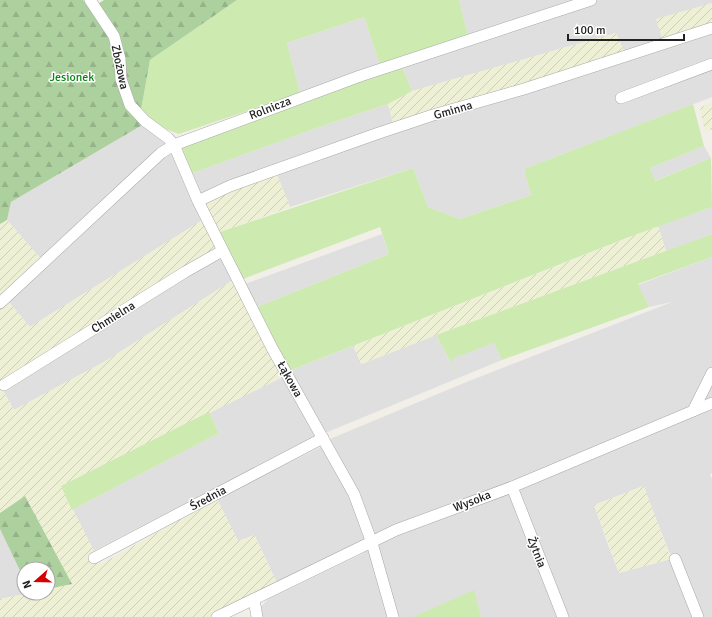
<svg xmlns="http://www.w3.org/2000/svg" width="712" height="617" font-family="Signika,sans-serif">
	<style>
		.residential { fill: #e0dfdf }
		.farmland { fill: url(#farmland-furrows) }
		.grass { fill: #cdebb0 }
		.forest { fill: url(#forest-firs) }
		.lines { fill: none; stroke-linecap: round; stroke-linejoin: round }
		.minor-casing { stroke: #a9a9a9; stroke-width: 12 }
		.minor { stroke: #fff; stroke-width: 11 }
		.labels { text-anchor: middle; stroke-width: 3; stroke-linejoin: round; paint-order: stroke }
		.street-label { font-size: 12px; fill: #222; stroke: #fff }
		.park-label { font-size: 12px; fill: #0c8416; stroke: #fff }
	</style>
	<defs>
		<pattern id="farmland-furrows" width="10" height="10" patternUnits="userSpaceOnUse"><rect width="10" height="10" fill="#eef0d5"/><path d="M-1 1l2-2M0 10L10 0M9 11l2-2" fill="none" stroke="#ccceb7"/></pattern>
		<pattern id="forest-firs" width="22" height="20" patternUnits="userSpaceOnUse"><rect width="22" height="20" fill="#add19e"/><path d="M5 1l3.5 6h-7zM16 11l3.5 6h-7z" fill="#95b388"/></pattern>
	</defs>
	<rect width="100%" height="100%" fill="#f2efe9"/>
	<!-- residential -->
	<g class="residential">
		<path d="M459 0H712V97L524 169 531 195 460 219 428 207 413 168 290 207 276 172 616 33 412 91 399 58 468 35Z"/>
		<path d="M364 17 380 65 300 93 287 43Z"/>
		<path d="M388 104 393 123 200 195 190 174 328 124Z"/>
		<path d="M144 124 166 144 41 259 7 220 11 202Z"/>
		<path d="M704 146 711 158 654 181 650 168Z"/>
		<path d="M171 152 201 221 30 327 8 301Z"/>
		<path d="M712 207V234L666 251 658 226Z"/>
		<path d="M382 234 389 254 257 307 245 284Z"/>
		<path d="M216 248 233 280 104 362 14 410 0 385V381Z"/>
		<path d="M712 257V473L710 474 712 479V617H699L674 553 670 554 643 486 594 505 608 545 619 573 671 559 695 617H262L259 609 268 599 364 553 368 541 278 585 255 536 238 541 217 499 325 445 355 486 330 439 464 383 672 302 649 307 638 285Z"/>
		<path d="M436 335 455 371 450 359 494 343 502 360 325 433 289 371 353 346 362 364Z"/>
		<path d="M283 377 316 436 93 551 72 510 219 433 209 412Z"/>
		<path d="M0 529 24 579V593H30L0 599Z"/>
	</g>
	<!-- farmland -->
	<g class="farmland">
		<path d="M712 3V25L663 41 656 19Z"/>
		<path d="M616 33 625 53 393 123 388 104 412 91Z"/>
		<path d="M712 102V129L705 132 700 110 702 107Z"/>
		<path d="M276 172 290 207 220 232 204 204Z"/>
		<path d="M7 220 41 259 0 297V224Z"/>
		<path d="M201 221 216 248 0 381V309L8 301 30 327Z"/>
		<path d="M658 226 666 251 455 328 361 364 353 346Z"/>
		<path d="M233 280 283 377 61 486 101 564 217 499 238 541 254 535 278 585 211 617H0V599L30 593H48V589L72 584 25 496 0 513V385L14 410 104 362Z"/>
		<path d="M644 486 671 559 619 573 594 505Z"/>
	</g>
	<!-- grass -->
	<g class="grass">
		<path d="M237 0H459L468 35 380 65 364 17 287 43 300 93 179 134 158 126 141 110 150 60Z"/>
		<path d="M402 66 412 91 388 104 328 124 190 174 182 152V146Z"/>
		<path d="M693 104 704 146 650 168 655 181 711 158 712 207 629 237 289 371 257 307 389 254 380 227 243 279 220 232 413 168 428 207 460 219 531 195 524 169Z"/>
		<path d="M712 234V257L638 284 649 307 502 360 494 343 451 359 459 378 436 335Z"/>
		<path d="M209 412 219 433 72 510 61 486Z"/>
		<path d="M474 590 481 617H413Z"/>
	</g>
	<!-- forest -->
	<g class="forest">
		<path d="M0 0H83L88 6 96 5 104 0H237L150 60 141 110 144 124 11 202 7 220 0 224Z"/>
		<path d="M25 496 72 584 48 589V569H24V579L0 529V513Z"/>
	</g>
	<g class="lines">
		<defs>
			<g id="minor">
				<path d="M90 0 114 36 120 59 121 79 130 105 145 121 168 138 174 145 198 201 272 348 354 494 372 543 393 617"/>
				<path d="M621 98 712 64"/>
				<path d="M198 201 230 186 376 134 433 115 524 89 712 28"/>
				<path d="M0 303 161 153 174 145 360 76 591 0"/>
				<path d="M4 385 185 272 222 251"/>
				<path d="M693 411 712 403"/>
				<path d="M512 487 563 617"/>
				<path d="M94 558 323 438"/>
				<path d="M675 559 698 617"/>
				<path d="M254 599 257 617"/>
				<path d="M217 617 396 530 512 487 693 411 712 373"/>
			</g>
		</defs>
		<!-- minor casing -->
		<use href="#minor" class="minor-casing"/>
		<!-- minor -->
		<use href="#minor" class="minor"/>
	</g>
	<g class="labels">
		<!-- street labels -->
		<g class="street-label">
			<text transform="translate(120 67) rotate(78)" y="4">Zbożowa</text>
			<text transform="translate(270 108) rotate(-21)" y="4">Rolnicza</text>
			<text transform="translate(453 110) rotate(-16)" y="4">Gminna</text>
			<text transform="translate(113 317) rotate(-32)" y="4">Chmielna</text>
			<text transform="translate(290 379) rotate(61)" y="4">Łąkowa</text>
			<text transform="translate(208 498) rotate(-28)" y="4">Średnia</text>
			<text transform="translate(472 501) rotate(-21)" y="4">Wysoka</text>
			<text transform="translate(537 552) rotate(69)" y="4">Żytnia</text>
		</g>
		<!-- park labels -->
		<g class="park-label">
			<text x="72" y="81">Jesionek</text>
		</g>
	</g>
	<!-- north arrow -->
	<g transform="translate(36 581) rotate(250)"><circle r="19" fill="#ffffff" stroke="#a7a7a7"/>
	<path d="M0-3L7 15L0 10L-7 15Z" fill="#d40000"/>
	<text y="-6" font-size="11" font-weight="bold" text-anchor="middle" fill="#222222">N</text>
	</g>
	<!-- scale -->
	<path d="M568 34v6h116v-6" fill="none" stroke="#222222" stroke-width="2"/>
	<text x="574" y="34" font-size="12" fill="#222222" stroke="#ffffff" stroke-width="3" paint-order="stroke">100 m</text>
</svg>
